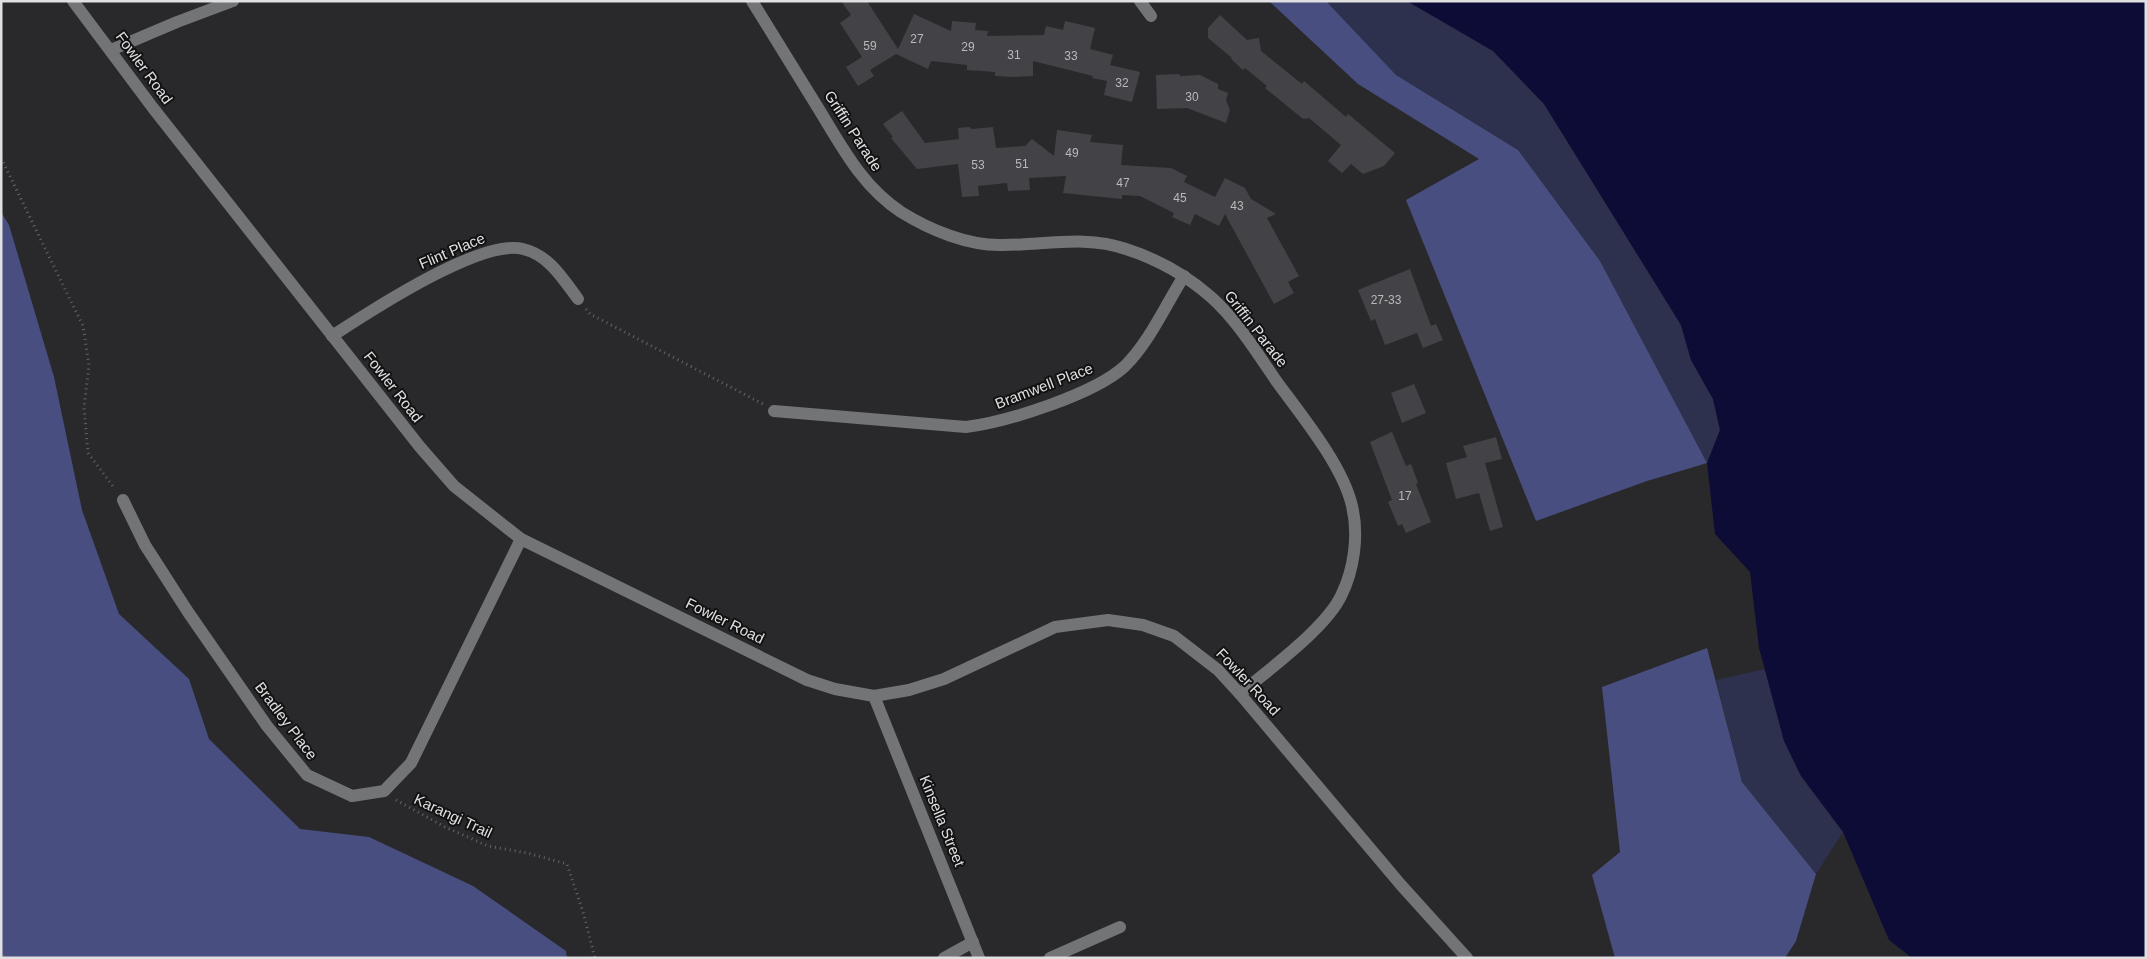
<svg xmlns="http://www.w3.org/2000/svg" width="2147" height="959" font-family="Arial,sans-serif">
	<style>
		.green { fill: #2d314e }
		.forest { fill: #484f80 }
		.water { fill: #0d0c37 }
		.building { fill: #434347 }
		.lines { fill: none; stroke-linecap: round; stroke-linejoin: round }
		.path { stroke: #666669; stroke-width: 3; stroke-dasharray: 1 4; stroke-linecap: butt }
		.minor { stroke: #737475; stroke-width: 12 }
		.labels { text-anchor: middle; stroke-width: 4; stroke-linejoin: round; paint-order: stroke }
		.number-label { font-size: 12px; fill: #b9b9bb }
		.street-label { font-size: 15px; fill: #e0e0e2; stroke: #121213 }
	</style>
	<rect width="100%" height="100%" fill="#29292c"/>
	<!-- green -->
	<g class="green">
		<path d="M1326 1H1407L1493 51 1544 104 1681 325 1691 360 1713 399 1720 430 1707 463 1600 261 1518 150 1396 75Z"/>
		<path d="M1765 669 1784 741 1801 776 1843 832 1816 874 1742 782 1716 680Z"/>
	</g>
	<!-- forest -->
	<g class="forest">
		<path d="M1269 1H1326L1396 75 1518 150 1600 261 1707 463 1647 481 1536 521 1406 200 1479 159 1358 84Z"/>
		<path d="M1 212 9 225 54 377 82 510 119 614 189 679 209 739 300 829 369 837 473 886 566 951 567 958H1Z"/>
		<path d="M1707 648 1742 782 1816 874 1796 941 1785 958H1615L1592 875 1620 852 1602 687Z"/>
	</g>
	<!-- water -->
	<path class="water" d="M1407 1H2146V958H1912L1889 940 1843 832 1801 776 1784 741 1759 648 1750 572 1715 534 1707 463 1720 430 1713 399 1691 360 1681 325 1544 104 1493 51Z"/>
	<!-- building -->
	<g class="building">
		<path d="M841 1H867L898 49 914 14 951 31 952 21 976 23 975 30 988 31 987 36 1044 35 1046 26 1063 30 1065 21 1095 28 1090 49 1113 55 1110 65 1140 72 1132 102 1104 95 1107 81 1092 78 1093 76 1033 61V76L1013 77 995 76V72L967 70V65L931 61 928 69 896 54 870 70 874 76 858 86 846 67 862 57 840 23 851 15Z"/>
		<path d="M1220 15 1247 40 1259 38 1261 51 1302 84 1304 81 1346 117 1348 114 1395 153 1384 166 1363 174 1351 164 1342 173 1328 161 1341 145 1309 118 1303 119 1265 88 1267 86 1245 68 1243 70 1231 59 1232 58 1208 38V28Z"/>
		<path d="M1179 74 1180 76 1200 75 1218 84V89L1228 93 1226 100 1230 110 1226 123 1187 108 1157 109 1156 75Z"/>
		<path d="M902 111 925 143 959 139 958 128 969 127 972 129 993 127 996 148 1025 146 1032 139 1054 156 1057 130 1092 135 1090 142 1123 145 1121 165 1171 168 1187 176 1184 182 1215 197 1225 178 1245 188 1251 199 1276 214 1267 218 1299 276 1288 282 1294 293 1274 304 1225 214 1219 226 1195 214 1190 225 1172 217 1174 213 1140 196 1122 195V199L1063 193 1066 176 1029 178 1030 190 1008 191 1007 183 978 186 979 196 962 197 958 164 917 169 891 138 893 137 883 124Z"/>
		<path d="M1410 269 1431 326 1436 324 1443 340 1423 348 1417 333 1385 345 1375 319 1371 321 1358 290Z"/>
		<path d="M1414 384 1426 413 1402 423 1391 393Z"/>
		<path d="M1392 432 1406 466 1411 464 1418 483 1416 484 1431 522 1406 533 1402 524 1398 526 1388 502 1392 500 1370 442Z"/>
		<path d="M1496 437 1502 459 1485 463 1503 527 1490 531 1479 493 1456 499 1446 463 1467 457 1463 446Z"/>
	</g>
	<g class="lines">
		<!-- path -->
		<g class="path">
			<path d="M1 158 83 326 89 365 84 407 88 453 115 489"/>
			<path d="M586 309 590 314 763 404"/>
			<path d="M396 800 445 827 488 846 527 853 567 864 583 912 595 958"/>
			<path d="M1 951 6 958"/>
		</g>
		<!-- minor -->
		<g class="minor">
			<path d="M73 1 153 108 420 447 454 486 521 539 807 680 835 689 874 696 909 690 944 679 1055 627 1108 620 1143 625 1174 636 1218 670 1240 694 1401 885 1467 958"/>
			<path d="M752 1C773 35 794 69 815 103 840 143 860 185 901 212 930 230 968 246 1003 245 1045 245 1086 235 1126 249 1157 259 1186 275 1211 297 1237 320 1257 353 1277 382 1302 416 1343 466 1352 506 1359 535 1354 570 1341 596 1325 629 1269 669 1240 694"/>
			<path d="M1140 1 1151 16"/>
			<path d="M111 50 177 22 233 1"/>
			<path d="M332 336C369 312 481 238 523 249 549 255 563 279 578 299"/>
			<path d="M774 411 966 427C1007 422 1095 394 1125 366 1150 341 1165 306 1184 276"/>
			<path d="M123 500 145 545 188 612 267 726 307 775 352 796 384 791 411 763 521 539"/>
			<path d="M874 696 979 958"/>
			<path d="M944 958 973 942"/>
			<path d="M1050 958 1120 927"/>
		</g>
	</g>
	<g class="labels">
		<!-- number labels -->
		<g class="number-label">
			<text x="917" y="43">27</text>
			<text x="870" y="50">59</text>
			<text x="968" y="51">29</text>
			<text x="1014" y="59">31</text>
			<text x="1071" y="60">33</text>
			<text x="1122" y="87">32</text>
			<text x="1192" y="101">30</text>
			<text x="1072" y="157">49</text>
			<text x="1022" y="168">51</text>
			<text x="978" y="169">53</text>
			<text x="1123" y="187">47</text>
			<text x="1180" y="202">45</text>
			<text x="1237" y="210">43</text>
			<text x="1386" y="304">27-33</text>
			<text x="1405" y="500">17</text>
		</g>
		<!-- street labels -->
		<g class="street-label">
			<text transform="translate(144 68) rotate(54)" y="5">Fowler Road</text>
			<text transform="translate(853 131) rotate(57)" y="5">Griffin Parade</text>
			<text transform="translate(452 251) rotate(-23)" y="5">Flint Place</text>
			<text transform="translate(1256 329) rotate(52)" y="5">Griffin Parade</text>
			<text transform="translate(1044 386) rotate(-21)" y="5">Bramwell Place</text>
			<text transform="translate(393 387) rotate(52)" y="5">Fowler Road</text>
			<text transform="translate(725 621) rotate(26)" y="5">Fowler Road</text>
			<text transform="translate(1248 682) rotate(47)" y="5">Fowler Road</text>
			<text transform="translate(286 721) rotate(53)" y="5">Bradley Place</text>
			<text transform="translate(453 816) rotate(25)" y="5">Karangi Trail</text>
			<text transform="translate(942 821) rotate(68)" y="5">Kinsella Street</text>
		</g>
	</g>
	<!-- border -->
	<rect width="2147" height="959" fill="none" stroke="#e0e0e2" stroke-width="5"/>
</svg>
